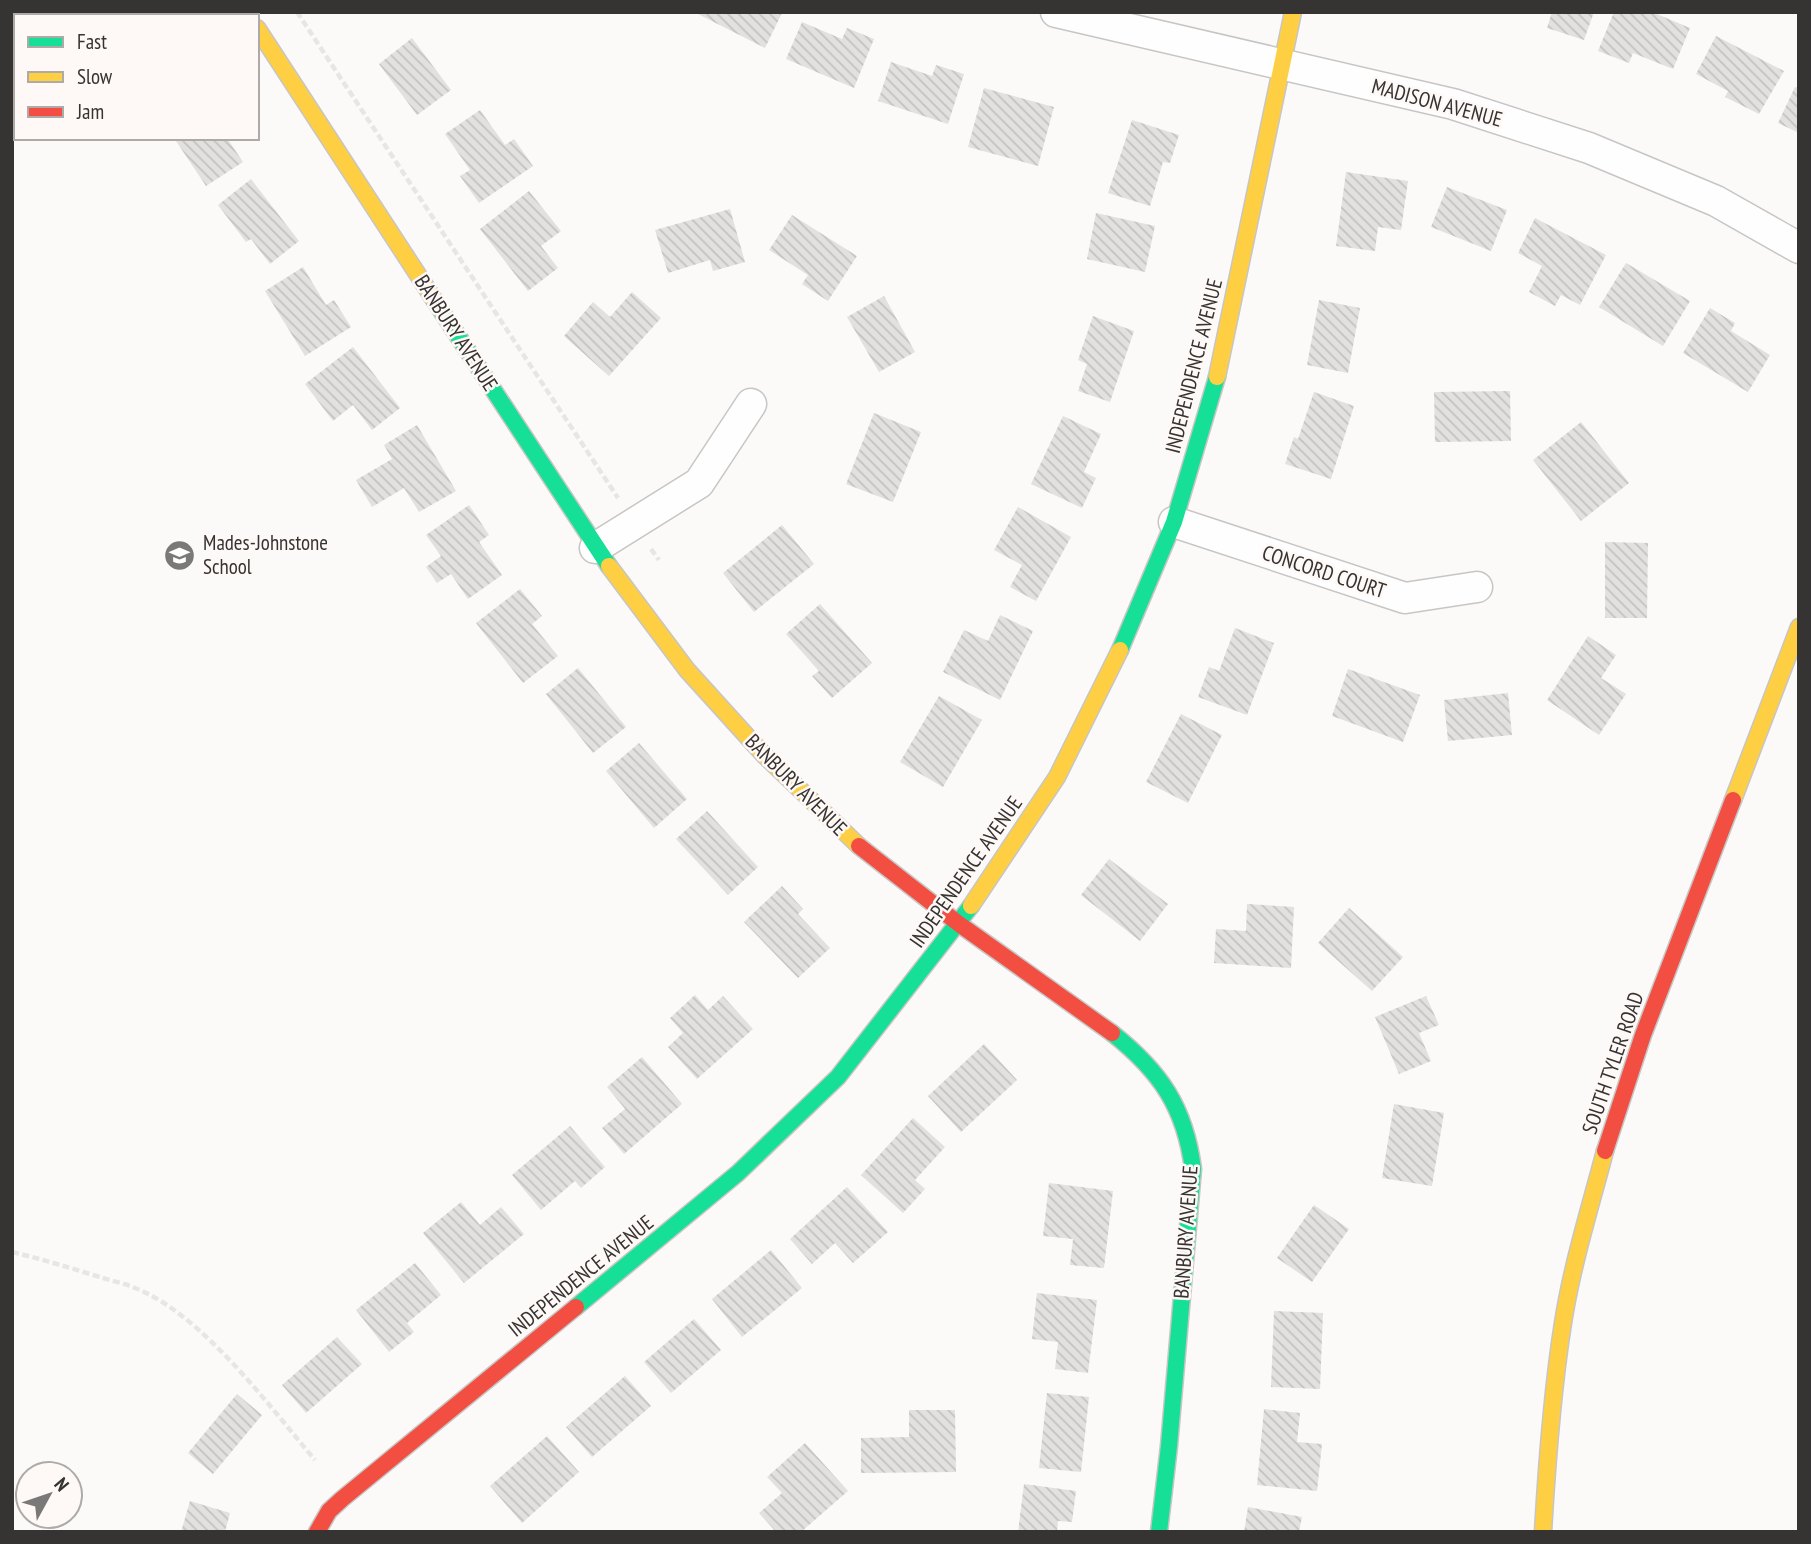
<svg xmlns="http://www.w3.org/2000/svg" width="1811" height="1544" font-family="'PT Sans Narrow',sans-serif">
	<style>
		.building { fill: url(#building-back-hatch) }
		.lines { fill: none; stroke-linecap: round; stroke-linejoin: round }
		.street-casing { stroke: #c7c6c4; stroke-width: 33 }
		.fast-casing { stroke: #c7c6c4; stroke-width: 19 }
		.slow-casing { stroke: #c7c6c4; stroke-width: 19 }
		.jam-casing { stroke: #c7c6c4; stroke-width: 19 }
		.path { stroke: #e7e6e5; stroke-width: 4.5; stroke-dasharray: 7 3.5; stroke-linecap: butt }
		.street { stroke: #fffefe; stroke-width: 30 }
		.fast { stroke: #16e098; stroke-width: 16 }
		.slow { stroke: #ffcf43; stroke-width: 16 }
		.jam { stroke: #f24e42; stroke-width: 16 }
		.labels { text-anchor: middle; stroke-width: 5; stroke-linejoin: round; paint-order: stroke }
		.street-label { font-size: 21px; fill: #363433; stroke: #fef9f6 }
		.poi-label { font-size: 21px; fill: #363433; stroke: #fef9f6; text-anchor: start }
	</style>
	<defs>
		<pattern id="building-back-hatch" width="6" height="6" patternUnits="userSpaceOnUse" patternTransform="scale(1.75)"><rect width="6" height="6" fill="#e2e1df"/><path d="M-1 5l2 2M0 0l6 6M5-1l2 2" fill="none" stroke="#c2c2c0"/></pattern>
	</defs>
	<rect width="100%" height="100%" fill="#fcfaf8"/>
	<!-- building -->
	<g class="building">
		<path d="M694 12H781L782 13 765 48Z"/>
		<path d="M1552 12H1594L1584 40 1547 28Z"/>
		<path d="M1614 12H1652L1690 28 1673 69 1633 53 1629 63 1598 51Z"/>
		<path d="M802 22 842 39 847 28 874 39 854 88 786 59Z"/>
		<path d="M1716 36 1784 71 1759 114 1725 97 1728 91 1696 74Z"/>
		<path d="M412 38 451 90 417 115 379 64Z"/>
		<path d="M891 62 932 76 936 65 964 74 948 124 878 101Z"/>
		<path d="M1795 87 1799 88V133L1778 123Z"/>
		<path d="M984 88 1054 107 1038 166 968 147Z"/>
		<path d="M480 110 505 145 514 139 533 166 479 203 460 176 470 170 445 134Z"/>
		<path d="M1132 120 1179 135 1170 163 1163 162 1150 206 1108 193Z"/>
		<path d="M174 138H227L243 162 206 186Z"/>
		<path d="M1346 172 1408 181 1401 230 1378 227 1375 251 1336 246Z"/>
		<path d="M251 179 299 241 270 264 251 239 246 242 218 205Z"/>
		<path d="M1447 187 1507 210 1491 251 1431 227Z"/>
		<path d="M529 191 561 231 541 246 558 268 528 291 480 229Z"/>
		<path d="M730 209 745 262 713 271 710 260 668 273 655 230Z"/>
		<path d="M1096 213 1155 226 1145 272 1087 259Z"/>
		<path d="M792 215 857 256 828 301 802 284 808 275 769 250Z"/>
		<path d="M1535 218 1606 255 1580 305 1561 295 1555 306 1529 292 1542 266 1518 253Z"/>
		<path d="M1626 263 1690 301 1663 346 1599 307Z"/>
		<path d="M303 267 326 305 334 300 351 327 305 356 265 291Z"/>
		<path d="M632 292 661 318 609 376 564 336 593 302 610 317Z"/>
		<path d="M884 296 915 352 879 372 847 317Z"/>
		<path d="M1319 300 1360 308 1348 373 1307 365Z"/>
		<path d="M1710 308 1735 323 1731 331 1770 355 1748 392 1683 353Z"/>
		<path d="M1093 316 1134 331 1110 402 1078 391 1087 364 1078 360Z"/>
		<path d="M353 347 400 408 372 430 353 405 333 421 305 384Z"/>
		<path d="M1510 391 1511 441 1435 442 1434 392Z"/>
		<path d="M1314 392 1354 406 1331 479 1285 464 1294 437 1298 439Z"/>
		<path d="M874 413 921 432 893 502 846 484Z"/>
		<path d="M1063 416 1101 434 1084 472 1096 478 1082 508 1031 484Z"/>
		<path d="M1581 422 1629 483 1581 521 1533 460Z"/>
		<path d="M417 425 456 491 419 512 404 488 372 507 356 480 392 459 384 445Z"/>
		<path d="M469 505 489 535 479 542 502 575 468 599 451 574 437 583 426 567 441 556 426 535Z"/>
		<path d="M1018 507 1071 537 1036 601 1010 587 1022 565 994 550Z"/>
		<path d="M782 525 814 564 754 612 723 573Z"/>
		<path d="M1605 542 1648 543 1647 618H1605Z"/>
		<path d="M520 589 542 616 532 624 558 656 523 683 476 623Z"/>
		<path d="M820 604 872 663 832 698 812 676 819 671 786 634Z"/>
		<path d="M1000 615 1033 631 1000 700 943 672 964 630 988 641Z"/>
		<path d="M1235 628 1274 643 1247 715 1198 697 1209 667 1219 671Z"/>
		<path d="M1588 636 1616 655 1601 678 1626 694 1599 735 1547 700Z"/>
		<path d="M578 668 626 727 593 753 546 694Z"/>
		<path d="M1348 669 1420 695 1403 742 1332 716Z"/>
		<path d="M1508 693 1512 735 1448 741 1444 700Z"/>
		<path d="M939 696 982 720 943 787 900 762Z"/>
		<path d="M1181 714 1222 735 1188 803 1146 782Z"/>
		<path d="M639 743 687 799 654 828 606 771Z"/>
		<path d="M707 811 758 867 728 895 676 839Z"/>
		<path d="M1109 859 1168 904 1140 941 1081 895Z"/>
		<path d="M782 886 803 909 798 914 830 948 798 978 744 922Z"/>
		<path d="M1247 904 1294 907 1291 968 1214 963 1216 929 1246 931Z"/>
		<path d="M1349 908 1403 957 1372 991 1318 943Z"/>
		<path d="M695 995 708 1010 723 996 753 1029 697 1079 668 1047 683 1033 670 1018Z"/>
		<path d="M1426 996 1439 1025 1419 1033 1431 1061 1399 1074 1375 1017Z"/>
		<path d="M984 1044 1017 1080 961 1132 928 1096Z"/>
		<path d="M642 1057 682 1104 624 1154 602 1128 625 1109 607 1087Z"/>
		<path d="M1394 1104 1444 1113 1432 1186 1382 1178Z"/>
		<path d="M913 1118 945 1147 915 1180 925 1189 903 1213 861 1175Z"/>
		<path d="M570 1126 605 1167 581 1188 575 1181 541 1210 512 1175Z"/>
		<path d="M1049 1183 1113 1191 1104 1268 1070 1265 1073 1239 1043 1236Z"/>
		<path d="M847 1187 888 1232 853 1263 835 1243 812 1264 790 1239Z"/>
		<path d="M461 1202 480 1225 501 1207 524 1234 464 1283 423 1233Z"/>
		<path d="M1314 1205 1349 1229 1312 1282 1277 1258Z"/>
		<path d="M771 1250 802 1288 742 1337 712 1299Z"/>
		<path d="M415 1263 441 1295 407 1323 414 1332 389 1352 356 1310Z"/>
		<path d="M1037 1293 1097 1300 1088 1373 1055 1369 1058 1342 1032 1339Z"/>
		<path d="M1274 1311 1323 1313 1320 1389 1271 1387Z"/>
		<path d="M694 1319 721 1350 671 1393 644 1362Z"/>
		<path d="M337 1337 362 1364 306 1413 282 1385Z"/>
		<path d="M625 1376 651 1406 592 1457 566 1427Z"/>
		<path d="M1047 1393 1089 1397 1081 1472 1039 1468Z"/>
		<path d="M237 1394 262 1415 213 1474 188 1453Z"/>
		<path d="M1264 1409 1300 1413 1297 1442 1322 1444 1317 1491 1257 1485Z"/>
		<path d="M909 1410H955L956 1472 861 1473V1438L909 1437Z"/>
		<path d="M547 1436 579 1472 522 1523 490 1486Z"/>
		<path d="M805 1443 848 1491 801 1532H776L759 1513 782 1493 767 1477Z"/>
		<path d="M1024 1484 1076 1491 1072 1522 1058 1521 1057 1532H1018Z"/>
		<path d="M190 1501 230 1513 225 1532H181Z"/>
		<path d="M1248 1507 1302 1517 1299 1532H1244Z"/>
	</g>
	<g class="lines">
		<defs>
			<g id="street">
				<path d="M1056 12 1453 104 1589 148 1716 201 1799 248"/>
				<path d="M1174 522 1405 598 1477 587"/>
				<path d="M595 548 699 483 751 404"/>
			</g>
			<g id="fast">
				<path d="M435 301 609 566"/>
				<path d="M1120 650 1174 522 1217 377"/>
				<path d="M1112 1033C1160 1071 1185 1107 1193 1169L1169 1446 1159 1532"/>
				<path d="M576 1307 738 1173 838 1077 971 906"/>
			</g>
			<g id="slow">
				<path d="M257 28 435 301"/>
				<path d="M1217 377 1293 12"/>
				<path d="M609 566 687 670 765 756 859 846"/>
				<path d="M1733 800 1799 627"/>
				<path d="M971 906 1057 777 1120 650"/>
				<path d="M1543 1532C1547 1462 1552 1392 1563 1323 1572 1265 1590 1208 1605 1151"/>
			</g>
			<g id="jam">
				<path d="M859 846 959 924 1112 1033"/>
				<path d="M1605 1151 1643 1035 1733 800"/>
				<path d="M317 1532 329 1511 342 1499 576 1307"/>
			</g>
		</defs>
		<!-- street casing -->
		<use href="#street" class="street-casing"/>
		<!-- fast casing -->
		<use href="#fast" class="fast-casing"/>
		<!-- slow casing -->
		<use href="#slow" class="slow-casing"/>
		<!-- jam casing -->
		<use href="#jam" class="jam-casing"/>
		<!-- path -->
		<g class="path">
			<path d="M297 12 618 498"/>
			<path d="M104 16 109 12"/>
			<path d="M12 75 16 73"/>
			<path d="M651 549 659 560"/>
			<path d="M12 1252C42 1259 70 1268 100 1277 111 1281 124 1283 135 1288 202 1314 269 1406 315 1460"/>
		</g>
		<!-- street -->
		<use href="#street" class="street"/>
		<!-- fast -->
		<use href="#fast" class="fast"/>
		<!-- slow -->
		<use href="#slow" class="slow"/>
		<!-- jam -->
		<use href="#jam" class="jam"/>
	</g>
	<!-- icons -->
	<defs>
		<symbol id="school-disc" viewBox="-11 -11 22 22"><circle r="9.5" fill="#7b7978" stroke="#fef9f6"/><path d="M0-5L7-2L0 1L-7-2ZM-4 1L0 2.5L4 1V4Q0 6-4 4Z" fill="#fff"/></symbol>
	</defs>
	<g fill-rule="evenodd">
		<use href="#school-disc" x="162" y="538" width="35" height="35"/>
	</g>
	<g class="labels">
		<!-- street labels -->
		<g class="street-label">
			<text transform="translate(1437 103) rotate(15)" y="7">MADISON AVENUE</text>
			<text transform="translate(456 333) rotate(57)" y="7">BANBURY AVENUE</text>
			<text transform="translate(1194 366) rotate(-76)" y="7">INDEPENDENCE AVENUE</text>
			<text transform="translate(1324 572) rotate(18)" y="7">CONCORD COURT</text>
			<text transform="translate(796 785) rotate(45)" y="7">BANBURY AVENUE</text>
			<text transform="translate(966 872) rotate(-55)" y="7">INDEPENDENCE AVENUE</text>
			<text transform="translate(1613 1063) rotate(-71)" y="7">SOUTH TYLER ROAD</text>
			<text transform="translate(1186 1232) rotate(-86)" y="7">BANBURY AVENUE</text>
			<text transform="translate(581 1276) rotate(-39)" y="7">INDEPENDENCE AVENUE</text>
		</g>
		<!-- poi labels -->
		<g class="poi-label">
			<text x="203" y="550">Mades-Johnstone<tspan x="203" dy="24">School</tspan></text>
		</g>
	</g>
	<!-- border -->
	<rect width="1811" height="1544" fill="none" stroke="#363433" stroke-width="28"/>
	<!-- legend -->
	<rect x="14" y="14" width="245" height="126" fill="#fef9f6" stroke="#aeaaa8" stroke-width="2"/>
	<rect x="28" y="37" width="35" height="10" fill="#16e098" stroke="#aeaaa8" stroke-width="2"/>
	<text x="77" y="49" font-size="21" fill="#363433">Fast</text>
	<rect x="28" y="72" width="35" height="10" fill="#ffcf43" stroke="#aeaaa8" stroke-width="2"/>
	<text x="77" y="84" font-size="21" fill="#363433">Slow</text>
	<rect x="28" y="107" width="35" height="10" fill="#f24e42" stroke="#aeaaa8" stroke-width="2"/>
	<text x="77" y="119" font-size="21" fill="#363433">Jam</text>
	<!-- north arrow -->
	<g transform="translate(49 1495) rotate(50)"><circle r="33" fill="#fef9f6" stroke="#aeaaa8" stroke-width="2"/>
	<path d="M0-5L12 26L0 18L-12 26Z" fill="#7b7978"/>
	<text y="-10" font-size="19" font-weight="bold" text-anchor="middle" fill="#363433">N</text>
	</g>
</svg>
